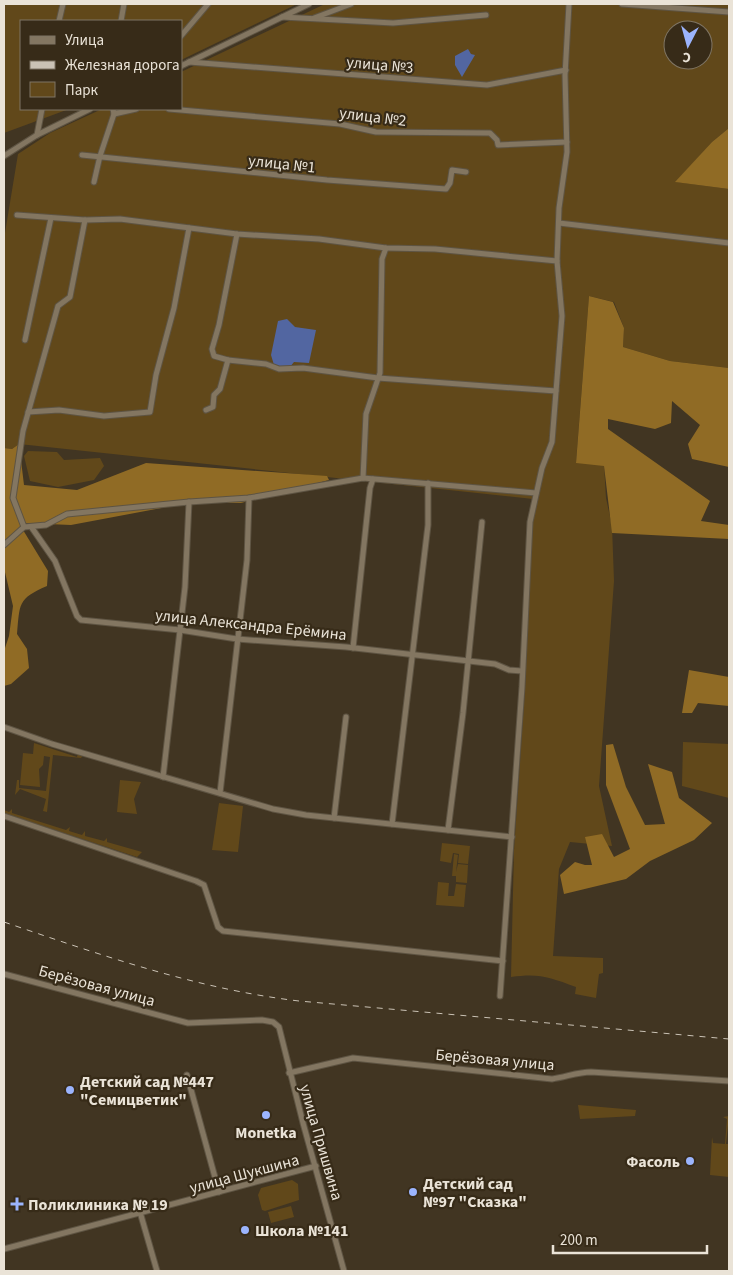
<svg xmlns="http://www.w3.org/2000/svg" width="733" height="1275" font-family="'Source Sans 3',sans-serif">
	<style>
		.green { fill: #61481a; fill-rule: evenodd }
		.forest { fill: #906b25 }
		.water { fill: #5266a1 }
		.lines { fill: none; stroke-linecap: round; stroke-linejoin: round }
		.street-casing { stroke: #5e5443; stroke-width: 7 }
		.street { stroke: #837661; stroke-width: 5 }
		.rail { stroke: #cac2b5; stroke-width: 1; stroke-dasharray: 6 6; stroke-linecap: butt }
		.poi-dot { fill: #9bb4fd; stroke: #372b18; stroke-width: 2 }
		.labels { text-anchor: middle; stroke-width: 4.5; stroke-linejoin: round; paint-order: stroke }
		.street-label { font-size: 16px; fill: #eae3d7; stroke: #372b18 }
		.poi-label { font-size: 16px; font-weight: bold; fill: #eae3d7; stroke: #372b18; text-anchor: start }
	</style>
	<rect width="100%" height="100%" fill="#413522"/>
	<!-- green -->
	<g class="green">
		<path d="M4 4H297L181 60V21H21V109H69L4 133Z"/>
		<path d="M325 4H729V128L712 142 676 182 729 189V368L670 361 623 347 624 328 614 302 589 296 576 462 604 465 606 498 612 526 614 581 599 786 612 846 570 842 559 869 553 956 603 958V973L599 974 596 998 575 994 576 987C549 977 539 973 511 977L514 850 525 689 533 499 19 444 12 449 4 448V239L18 154 50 133 102 109H181V72ZM673 30H703V60H673Z"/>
		<path d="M28 451 57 452 64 460 100 458 104 466 94 480 58 487 30 481 24 456Z"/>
		<path d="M683 742 729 744V798L682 786Z"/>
		<path d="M34 743 77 757 78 753 83 755 81 758 53 755 47 812 43 811 46 799 20 789 15 795 17 780H19V788L46 791 50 757 44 756 43 765 39 769 40 787 20 785 23 753 33 754Z"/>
		<path d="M120 780 141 782 134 799 137 814 117 812Z"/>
		<path d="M219 803 243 806 238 852 212 850Z"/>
		<path d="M12 809V813L66 830 70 827 69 831 82 835 85 831V836L104 841 107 838V842L142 852 137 857 4 813V810L9 812Z"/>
		<path d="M442 843 470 846 468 864 458 863 459 854 453 853 451 863 440 861Z"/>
		<path d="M454 854 458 855 456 872 458 864 468 865 467 883 456 882V876H452Z"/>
		<path d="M438 882 449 883 448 896H454L456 884 466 885 464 907 436 905Z"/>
		<path d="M578 1105 636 1110 635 1116 580 1119Z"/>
		<path d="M729 1116 726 1144H729V1177L710 1175 712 1137 713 1143 725 1144 727 1119 723 1117Z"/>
		<path d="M292 1180 298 1184 299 1200 265 1211 262 1210 258 1195 261 1188Z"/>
		<path d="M291 1206 294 1217 271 1223 268 1212Z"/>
	</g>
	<!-- forest -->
	<g class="forest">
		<path d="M729 128V189L675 182 712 142Z"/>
		<path d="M589 296 613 302 624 328 623 347 670 361 729 368V467L692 459 688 444 700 425 672 401 671 423 655 429 608 419V429L710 501 701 521 729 525V539L612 533 604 466 576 463Z"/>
		<path d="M19 444 24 485 77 490 146 463 327 476 329 480 241 503H188L71 525 24 523 20 525 48 571 47 586C17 599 20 604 17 634L27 649 29 668 11 684 4 686V651L9 636 13 606 4 568V448L12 449Z"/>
		<path d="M689 670 729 677V706L698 703 692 713H682Z"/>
		<path d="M613 744 626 787 645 825 665 824 648 764 672 772 679 798 712 823 694 840 650 861 626 879 564 894 560 875 575 862 585 865H592L585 837 602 834 614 857 630 849 606 785V745Z"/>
	</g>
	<!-- water -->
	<g class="water">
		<path d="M468 49 471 54 475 55 462 77 455 65V56Z"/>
		<path d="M287 319 295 327 316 330 309 363 294 362 289 368 274 365 271 355 278 321Z"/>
	</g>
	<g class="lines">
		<defs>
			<g id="street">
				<path d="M622 4 729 12"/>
				<path d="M282 17 393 23 486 15"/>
				<path d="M314 18 351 4"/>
				<path d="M59 21 63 4"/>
				<path d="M121 21 124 4"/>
				<path d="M181 36 208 4"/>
				<path d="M189 62 487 85 566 70"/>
				<path d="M181 66 309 4"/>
				<path d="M169 109 340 124 376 132 490 133 497 140 498 145 567 142"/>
				<path d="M114 114 136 109"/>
				<path d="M37 135 42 109"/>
				<path d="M82 155 327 180 446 189 450 183 452 170 466 172"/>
				<path d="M4 156 37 135 90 109"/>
				<path d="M94 182 100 156 114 114 113 109"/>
				<path d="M17 215 85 220 120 219 237 234 319 239 386 248 435 249 557 261"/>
				<path d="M559 223 729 243"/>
				<path d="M25 340 51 218"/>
				<path d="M228 360 266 364 279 369 303 368 378 378 556 391"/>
				<path d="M206 410 213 407 214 395 220 389 228 360 214 356 212 349 219 325 237 234"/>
				<path d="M28 412 59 410 104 416 150 412 156 375 174 308 189 228"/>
				<path d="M363 478 366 414 380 373 382 259 386 248"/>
				<path d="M24 527 13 498 23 431 58 306 70 297 85 220"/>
				<path d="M32 528 55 561 77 616 81 620 180 630 237 639 346 647 495 664 509 670 522 671"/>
				<path d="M4 545 24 527 46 525 67 514 189 502 249 498 363 478 536 493"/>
				<path d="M353 648 370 488 373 479"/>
				<path d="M4 727 52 744 273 809 306 815 512 837"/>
				<path d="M163 777 185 587 189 502"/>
				<path d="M220 793 247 560 249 498"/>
				<path d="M4 816 196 881 204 885 218 927 223 931 503 961"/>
				<path d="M334 818 346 717"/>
				<path d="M392 824 428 525V483"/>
				<path d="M448 830 463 713 482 522"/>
				<path d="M4 974 188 1023 262 1020 273 1022 279 1027 303 1123 344 1271"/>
				<path d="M500 996 522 687 530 522 542 468 552 442 562 316 557 261 559 208 567 152 565 75 569 4"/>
				<path d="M289 1073 353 1058 552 1079C566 1077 578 1072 591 1072L729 1081"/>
				<path d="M187 1075 219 1192"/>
				<path d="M140 1212 157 1271"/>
				<path d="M4 1249 316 1166"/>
			</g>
		</defs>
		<!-- street casing -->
		<use href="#street" class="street-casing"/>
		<!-- street -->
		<use href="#street" class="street"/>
		<!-- rail -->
		<path class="rail" d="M4 922C101 955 197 989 299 1001L729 1039"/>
	</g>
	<!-- markers -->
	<g class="poi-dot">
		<circle cx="70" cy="1090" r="5"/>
		<circle cx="266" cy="1115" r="5"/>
		<circle cx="690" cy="1161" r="5"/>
		<circle cx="413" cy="1192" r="5"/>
		<path d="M14.5 1196.5h5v5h5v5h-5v5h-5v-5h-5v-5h5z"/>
		<circle cx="245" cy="1230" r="5"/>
	</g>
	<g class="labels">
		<!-- street labels -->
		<g class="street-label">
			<text transform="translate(380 64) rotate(5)" y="6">улица №3</text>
			<text transform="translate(373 116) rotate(7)" y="6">улица №2</text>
			<text transform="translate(282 163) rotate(6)" y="6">улица №1</text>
			<text transform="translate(251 624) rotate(6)" y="6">улица Александра Ерёмина</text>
			<text transform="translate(97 985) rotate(15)" y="6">Берёзовая улица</text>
			<text transform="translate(495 1059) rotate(5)" y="6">Берёзовая улица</text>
			<text transform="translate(322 1142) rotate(74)" y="6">улица Пришвина</text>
			<text transform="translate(244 1173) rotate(-15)" y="6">улица Шукшина</text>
		</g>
		<!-- poi labels -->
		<g class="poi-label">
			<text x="80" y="1087">Детский сад №447<tspan x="80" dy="18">"Семицветик"</tspan></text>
			<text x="266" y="1138" text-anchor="middle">Monetka</text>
			<text x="680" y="1167" text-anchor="end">Фасоль</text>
			<text x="423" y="1189">Детский сад<tspan x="423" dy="18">№97 "Сказка"</tspan></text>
			<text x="28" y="1210">Поликлиника № 19</text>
			<text x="255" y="1236">Школа №141</text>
		</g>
	</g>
	<!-- border -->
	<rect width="733" height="1275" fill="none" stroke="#eae3d7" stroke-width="10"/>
	<!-- legend -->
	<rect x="20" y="20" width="162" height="90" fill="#372b18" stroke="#7f7564"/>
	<rect x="30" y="36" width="25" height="8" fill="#837661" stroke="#7f7564"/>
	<text x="65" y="45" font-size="15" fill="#eae3d7">Улица</text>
	<rect x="30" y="61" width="25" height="8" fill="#cac2b5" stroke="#7f7564"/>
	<text x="65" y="70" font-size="15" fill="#eae3d7">Железная дорога</text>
	<rect x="30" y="82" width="25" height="15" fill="#61481a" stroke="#7f7564"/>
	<text x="65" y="95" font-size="15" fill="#eae3d7">Парк</text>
	<!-- north arrow -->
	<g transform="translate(688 45) rotate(186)"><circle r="24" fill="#372b18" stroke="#7f7564"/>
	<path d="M0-4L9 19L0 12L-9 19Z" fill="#9bb4fd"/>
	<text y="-8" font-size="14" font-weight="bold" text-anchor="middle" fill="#eae3d7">С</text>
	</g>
	<!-- scale -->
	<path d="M553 1245v8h154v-8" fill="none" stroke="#eae3d7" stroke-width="2.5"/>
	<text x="560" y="1245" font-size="15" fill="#eae3d7" stroke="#372b18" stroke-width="4" paint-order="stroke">200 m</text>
</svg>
